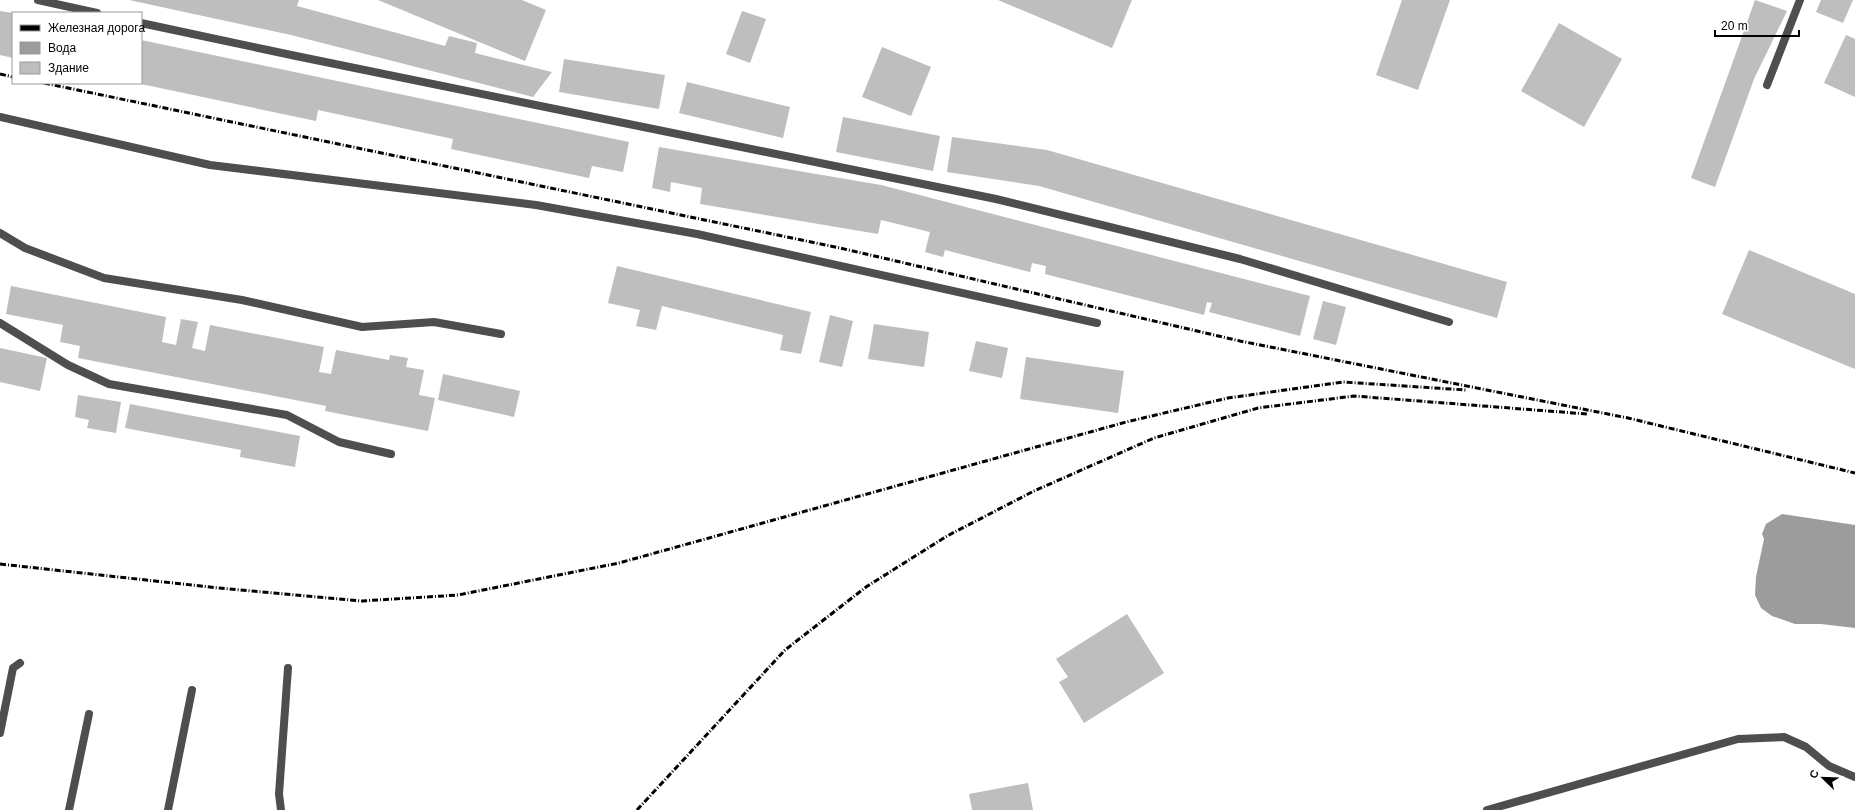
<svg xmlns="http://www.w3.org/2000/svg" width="1855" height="810" font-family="Arial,sans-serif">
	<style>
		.water { fill: #9c9c9c }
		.building { fill: #bebebe }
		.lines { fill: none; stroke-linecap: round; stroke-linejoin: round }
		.lane { stroke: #4e4e4e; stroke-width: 8 }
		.rail { stroke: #000; stroke-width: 3; stroke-dasharray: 6 2 1 2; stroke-linecap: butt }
	</style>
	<rect width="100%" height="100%" fill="#fff"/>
	<!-- water -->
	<path class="water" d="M1782 514 1855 525V628L1821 624H1795L1772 616 1761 608 1755 595 1756 577 1764 539 1762 534 1766 524Z"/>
	<!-- building -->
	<g class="building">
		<path d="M129 0H299L297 6 445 46 449 36 477 43 475 53 552 72 533 97 291 35Z"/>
		<path d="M378 0H522L546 10 525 61Z"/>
		<path d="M998 0H1132L1112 48Z"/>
		<path d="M1402 0H1450L1418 90 1376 75Z"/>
		<path d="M1755 0 1787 11 1754 79 1715 187 1691 178Z"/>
		<path d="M1821 0H1853L1843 23 1816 12Z"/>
		<path d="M0 11 13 13V58L0 55Z"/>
		<path d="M742 11 766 19 750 63 726 54Z"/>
		<path d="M1559 23 1622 59 1584 127 1521 91Z"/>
		<path d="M1846 35 1855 39V97L1824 83Z"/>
		<path d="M141 40 629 142 623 172 592 166 589 178 451 149 453 139 318 110 316 121 141 84Z"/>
		<path d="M882 47 931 67 911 116 862 97Z"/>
		<path d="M564 59 665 75 659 109 559 92Z"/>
		<path d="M687 82 790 107 783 138 679 113Z"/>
		<path d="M843 117 940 136 933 171 836 152Z"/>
		<path d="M952 137 1047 150 1507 282 1497 318 1039 186 947 172Z"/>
		<path d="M659 147 881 185 1310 296 1300 336 1209 312 1212 303 1207 302 1204 315 1045 274 1046 266 1032 263 1030 272 945 250 943 257 925 252 930 232 881 220 878 234 700 204 702 188 671 182 670 192 652 188Z"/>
		<path d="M1749 250 1855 294V369L1722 314Z"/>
		<path d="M617 266 811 312 801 354 780 350 783 335 662 306 656 330 636 326 640 310 608 303Z"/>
		<path d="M11 286 166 317 162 342 176 345 181 319 198 322 192 348 205 351 210 325 324 347 319 372 331 374 336 350 389 360 390 355 408 358 406 367 424 370 419 395 435 398 428 431 325 411 326 406 78 358 80 346 60 342 63 325 6 314Z"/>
		<path d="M1323 301 1346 307 1336 345 1313 339Z"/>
		<path d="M830 315 853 321 842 367 819 362Z"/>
		<path d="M874 324 929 332 924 367 868 359Z"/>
		<path d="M976 341 1008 348 1002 378 969 371Z"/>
		<path d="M0 348 47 358 40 391 0 382Z"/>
		<path d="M1026 357 1124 371 1118 413 1020 399Z"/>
		<path d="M443 374 520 391 514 417 438 400Z"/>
		<path d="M78 395 121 402 116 433 87 428 89 420 75 417Z"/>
		<path d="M130 404 300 436 295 467 240 457 241 450 125 428Z"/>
		<path d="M1127 614 1164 673 1084 723 1059 682 1068 677 1056 659Z"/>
		<path d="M1028 783 1033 810H972L969 794Z"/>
	</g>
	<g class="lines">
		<!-- lane -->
		<g class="lane">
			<path d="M38 0 97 13"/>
			<path d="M141 23 296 56 996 199 1240 259 1449 322"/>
			<path d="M1767 85 1800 0"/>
			<path d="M0 117 210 165 536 205 697 234 1097 323"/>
			<path d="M0 233 25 248 104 278 242 300 362 327 434 322 501 334"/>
			<path d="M0 323 68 365 109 384 287 415 339 442 391 454"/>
			<path d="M0 733 13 668 20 663"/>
			<path d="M69 810 89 714"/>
			<path d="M168 810 192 690"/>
			<path d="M281 810 279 794 288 668"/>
			<path d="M1487 810 1738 739 1784 737 1806 747 1829 766 1855 777"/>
		</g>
		<!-- rail -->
		<g class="rail">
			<path d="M0 74 13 77"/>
			<path d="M44 83 840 248 1240 341 1628 418 1855 473"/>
			<path d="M0 564 219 588 362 601 458 595 619 563 1126 422 1228 398 1343 382 1466 390"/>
			<path d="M637 810 785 650 866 587 947 536 1034 491 1154 438 1258 408 1354 396 1587 414"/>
		</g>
	</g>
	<!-- legend -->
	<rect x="12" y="12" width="130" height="72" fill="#ffffff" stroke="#999999"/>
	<rect x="20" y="25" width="20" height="6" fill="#000000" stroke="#999999"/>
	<text x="48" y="32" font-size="12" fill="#000000">Железная дорога</text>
	<rect x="20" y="42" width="20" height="12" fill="#9c9c9c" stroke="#999999"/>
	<text x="48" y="52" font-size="12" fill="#000000">Вода</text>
	<rect x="20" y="62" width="20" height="12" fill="#bebebe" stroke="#999999"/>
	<text x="48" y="72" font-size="12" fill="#000000">Здание</text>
	<!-- north arrow -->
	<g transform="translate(1823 778) rotate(293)" stroke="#ffffff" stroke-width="3" paint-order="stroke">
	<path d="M0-3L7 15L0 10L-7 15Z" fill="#000000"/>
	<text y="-6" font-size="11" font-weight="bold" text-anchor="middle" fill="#000000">С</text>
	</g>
	<!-- scale -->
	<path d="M1715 30v6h84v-6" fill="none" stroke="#000000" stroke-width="2"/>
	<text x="1721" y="30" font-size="12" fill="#000000" stroke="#ffffff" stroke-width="3" paint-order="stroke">20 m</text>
</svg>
